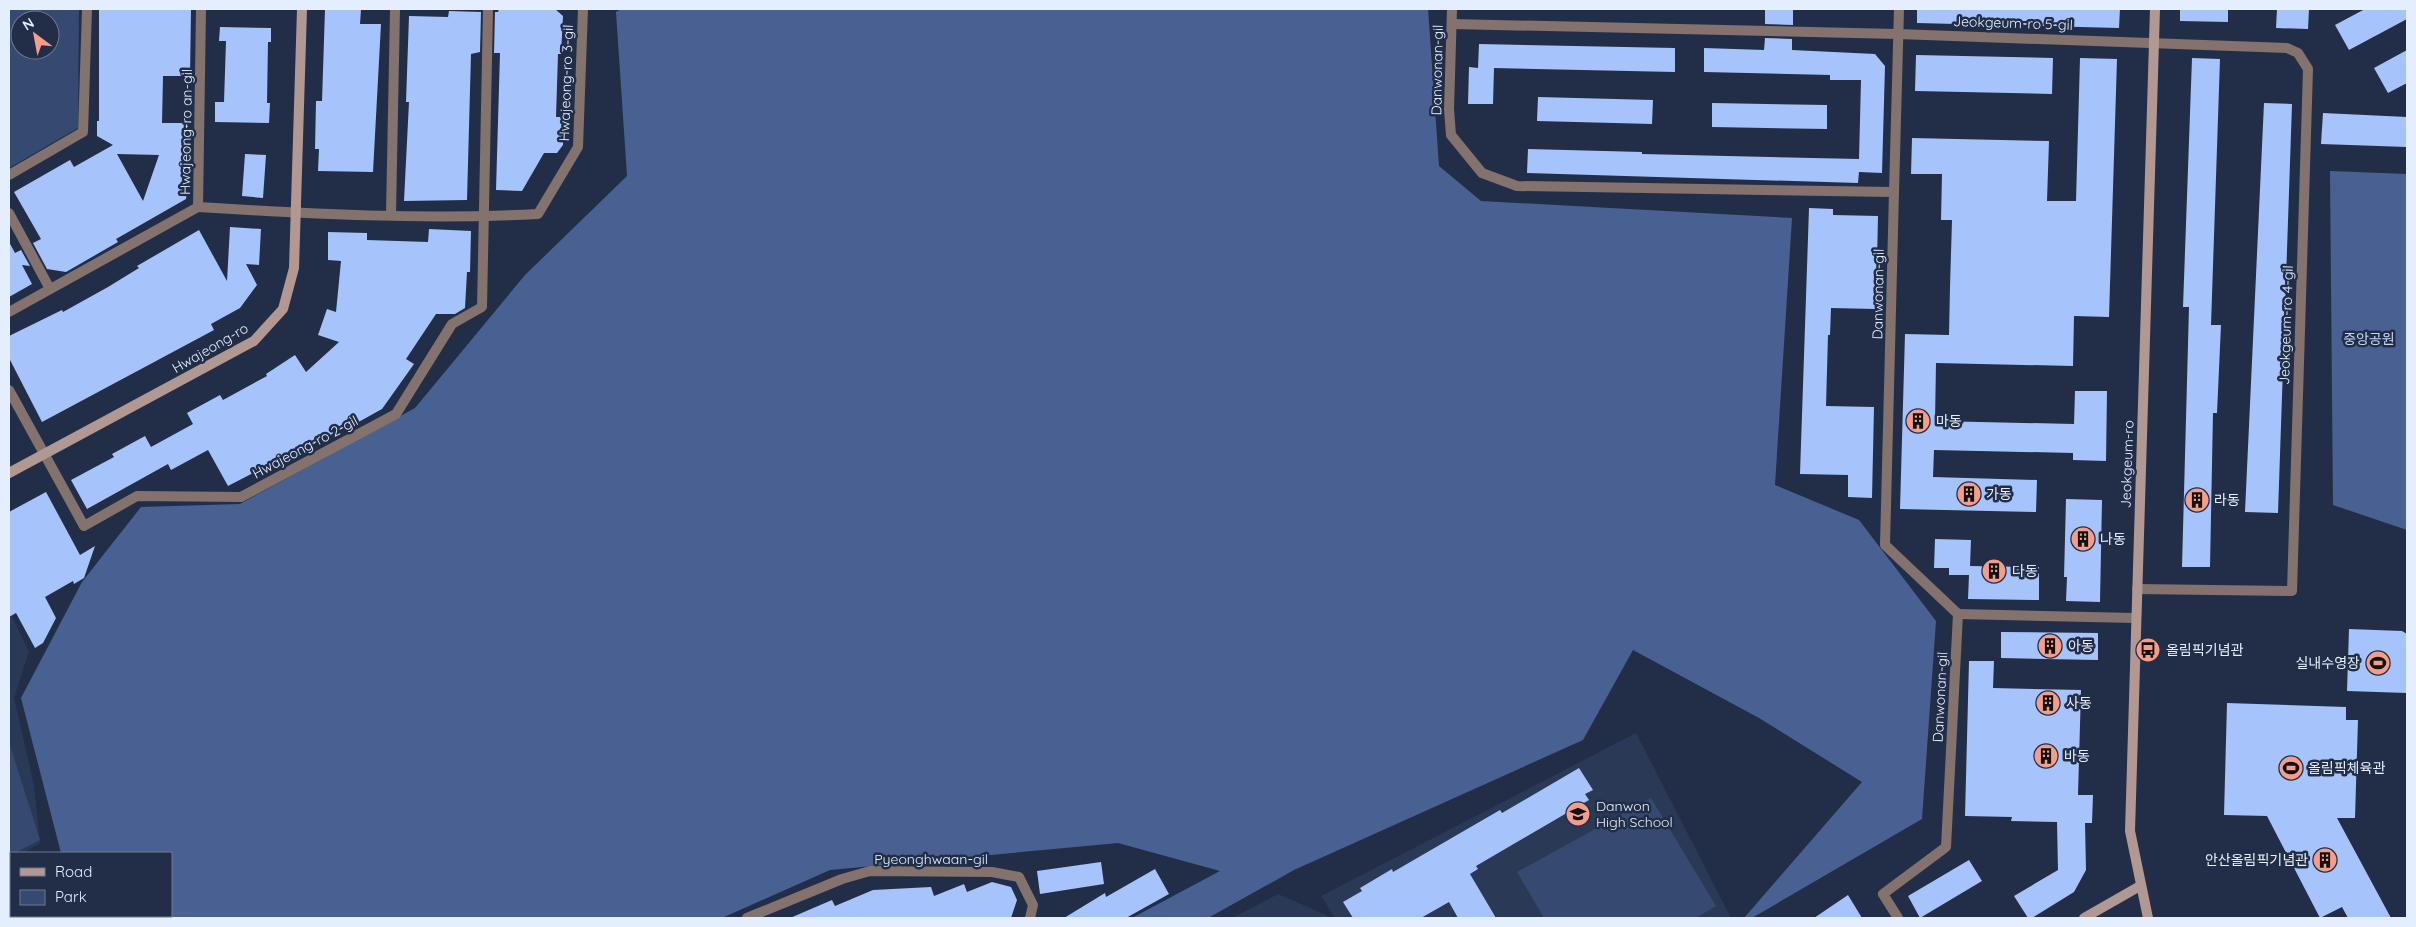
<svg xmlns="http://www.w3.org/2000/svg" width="2416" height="927" font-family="Quicksand,'Noto Sans KR',sans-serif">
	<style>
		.built { fill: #293956 }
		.green { fill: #364970; fill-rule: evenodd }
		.forest { fill: #486192 }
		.building { fill: #a6c3fb; fill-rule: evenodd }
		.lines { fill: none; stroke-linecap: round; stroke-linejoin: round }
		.street { stroke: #83726e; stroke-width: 10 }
		.secondary { stroke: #b29892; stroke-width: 10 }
		.labels { text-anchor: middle; stroke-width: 5; stroke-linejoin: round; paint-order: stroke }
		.street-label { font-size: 14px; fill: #e5eefe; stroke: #222e47 }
		.park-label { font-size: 14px; fill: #c5d5f4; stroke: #222e47 }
		.poi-label { font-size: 14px; fill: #e5eefe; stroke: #222e47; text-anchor: start }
	</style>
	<rect width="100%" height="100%" fill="#222e47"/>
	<!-- built -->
	<g class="built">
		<path d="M9 611 29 651 14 698 34 785 40 843 23 853H11V860L9 861Z"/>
		<path d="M1636 733 1731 918H1335L1321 896Z"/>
		<path d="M1278 894 1326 915 1328 918H1232Z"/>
	</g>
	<!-- green -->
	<g class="green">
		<path d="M9 9H79L78 128 9 168ZM20 20H50V50H20Z"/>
		<path d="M9 742 40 840 9 856Z"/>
		<path d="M1651 798 1716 906 1696 918H1544L1517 872Z"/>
	</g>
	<!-- forest -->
	<g class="forest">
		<path d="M621 9H1428L1439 166 1481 201 1792 218 1775 485 1859 520 1936 621 1922 819 1752 918H1744L1862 782 1759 718 1633 650 1583 740 1294 870 1208 918H1132L1220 871 1118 843 830 870 722 918H93L91 916H171V853H61L21 698 82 582 141 507 240 504 415 408 525 275 627 176 616 12Z"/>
		<path d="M2330 171 2407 174V530L2333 505Z"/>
	</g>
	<!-- building -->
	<g class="building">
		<path d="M99 9H191L190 76H163L162 123H189L188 169H190L186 199 116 239 118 242 66 272 47 269 33 243 41 239 14 192 70 160 74 167 113 145 97 136V121H99ZM117 154 159 155 143 201Z"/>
		<path d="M325 9H361L360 24H381L373 172 318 171 319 149H315L316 101H322Z"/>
		<path d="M499 9H555L563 16 561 54H558L556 117H564L563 145 557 153H544L522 191 496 190 500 53H494L495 12H498Z"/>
		<path d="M1765 9H1793V25L1765 24Z"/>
		<path d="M1917 9H2120L2119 28 1917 23Z"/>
		<path d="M2180 9H2228V22L2180 21Z"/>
		<path d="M2277 9H2309L2308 29 2276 28Z"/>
		<path d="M2365 9H2407V19L2349 50 2335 25Z"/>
		<path d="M449 11 481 12 480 52 471 54 467 200 404 201 409 102H406L409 16 448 17Z"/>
		<path d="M220 27 271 28V42H268L267 103H270L269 123 215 122V102H224L226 41H219Z"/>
		<path d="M1765 38 1792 39V50L1875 54 1885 66 1882 173 1859 172 1858 183 1527 173 1528 149 1642 152V154L1859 159 1861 80H1830V75L1704 72V48L1764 50Z"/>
		<path d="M1479 44 1675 48V72L1494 68 1493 104H1468L1469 67 1478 68Z"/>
		<path d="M2407 50V83L2388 93 2374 68Z"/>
		<path d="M1916 55 2053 58 2052 94 1915 91Z"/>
		<path d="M2080 58 2117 59 2109 317 2074 316 2073 366 1936 363 1935 421 2074 424 2075 391H2107L2106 461 2073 460V453L1934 450 1933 477 2037 480 2036 512 1900 509 1905 334 1949 335 1950 287 1952 220H1941L1942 174H1911L1912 138 2049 141 2047 201H2076Z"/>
		<path d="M2192 58 2220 59 2211 325H2221L2217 413H2213L2210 567H2182L2189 307H2183Z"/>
		<path d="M1538 97 1653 100 1652 124 1537 121Z"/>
		<path d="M1712 103 1827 105V129L1712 127Z"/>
		<path d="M2264 103 2292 104 2278 513 2245 512Z"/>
		<path d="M2323 113 2407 117V147L2321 144Z"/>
		<path d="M245 154 266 155 263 198 242 196Z"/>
		<path d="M1809 208 1833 209V215L1878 216 1876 309 1831 308 1830 335H1828L1826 406 1874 407 1872 498 1848 497V475L1800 474Z"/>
		<path d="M230 227 261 229 259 265 246 264 257 285 240 308 211 324 214 330 42 422 9 358V336L62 310 63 312 108 287 139 268 137 266 199 230 227 281Z"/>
		<path d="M429 229 471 231 470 272H467L465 308 455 314H436L406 359 414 364 382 409 346 429 345 427 310 446 309 444 228 486 208 450 171 470 168 464 87 509 71 480 114 457 112 454 145 436 151 447 193 424 187 413 220 395 223 400 267 376 266 374 295 355 306 372 339 342 318 335 327 309 336 312 341 261 328 260V232L367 233V240L428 242Z"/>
		<path d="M9 242 15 253 21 250 30 266 22 265 32 284 9 297Z"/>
		<path d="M46 492 80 555 95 546 84 578 74 584 73 581 45 597 56 618 43 643 35 648 16 613 9 617V512Z"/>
		<path d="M2066 499 2102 500 2100 602 2066 601 2067 577H2064Z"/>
		<path d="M1935 539 1971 540 1970 566 2039 567V600L1968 599 1969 575H1949V568H1934Z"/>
		<path d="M2349 629 2402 631 2407 634V693L2347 691Z"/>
		<path d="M2001 632 2098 633V660L2001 658Z"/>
		<path d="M1969 661H1994L1993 688 2081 690 2078 795H2093L2092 823H2085L2086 870 2074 892 2032 918H2028L2014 896 2058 870 2057 822 2011 821 2012 817 1965 816Z"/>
		<path d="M2227 703 2346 707V720H2358L2355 818H2337L2391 918H2348L2342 907 2320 918 2267 816 2224 815Z"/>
		<path d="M1579 768 1593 790 1585 794 1589 800 1476 866 1478 869 1470 874 1496 918H1458L1449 902 1421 918H1353L1343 902 1362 891 1360 888 1392 869 1393 872 1500 810 1502 813Z"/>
		<path d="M1969 860 1982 881 1920 918 1908 896Z"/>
		<path d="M1101 862 1104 884 1040 894 1037 871Z"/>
		<path d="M1155 869 1169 894 1126 918H1064L1105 893 1106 897Z"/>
		<path d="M992 882 1011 887 1017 900 1011 918H790L832 900 835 906 873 890 931 887 934 896 964 884 967 892Z"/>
		<path d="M1848 895 1862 918H1814Z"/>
	</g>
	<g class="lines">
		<!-- street -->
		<g class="street">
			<path d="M1452 9 1449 109 1451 135 1482 173 1517 186 1894 192 1885 545 1958 614 1946 847 1883 894 1898 918"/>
			<path d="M1452 24 1898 34 2287 48 2298 53 2308 69 2292 591 2137 589"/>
			<path d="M9 175 83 132 87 9"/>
			<path d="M1894 192 1899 9"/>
			<path d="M198 207C311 214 425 220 538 214L578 147 583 9"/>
			<path d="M9 213 50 289"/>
			<path d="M391 214 395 9"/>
			<path d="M9 312 198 207 201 9"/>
			<path d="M9 390 84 526 137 496 241 497 396 414 452 324 482 307 488 9"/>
			<path d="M1958 614 2135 618"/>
			<path d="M9 908 11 910"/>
			<path d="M17 916 19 918"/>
			<path d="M747 918 842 879 870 871 992 872 1019 877 1033 905 1030 918"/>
		</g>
		<!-- secondary -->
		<g class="secondary">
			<path d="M9 473 254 341 283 309 294 268 302 9"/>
			<path d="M2084 918 2140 886"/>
			<path d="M2148 918 2130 831 2155 9"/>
		</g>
	</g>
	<!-- icons -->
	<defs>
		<symbol id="building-disc" viewBox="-11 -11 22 22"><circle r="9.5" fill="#f49d8b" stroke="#222e47"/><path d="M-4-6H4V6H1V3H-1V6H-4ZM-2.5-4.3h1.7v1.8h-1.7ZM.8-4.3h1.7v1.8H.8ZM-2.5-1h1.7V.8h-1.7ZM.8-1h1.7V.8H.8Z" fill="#111"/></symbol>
		<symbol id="bus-disc" viewBox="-11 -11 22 22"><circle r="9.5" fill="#f49d8b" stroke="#222e47"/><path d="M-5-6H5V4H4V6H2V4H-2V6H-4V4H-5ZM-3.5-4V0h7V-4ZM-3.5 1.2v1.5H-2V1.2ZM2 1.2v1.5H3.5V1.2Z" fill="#111"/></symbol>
		<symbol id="stadium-disc" viewBox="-11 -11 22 22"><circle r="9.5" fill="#f49d8b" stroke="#222e47"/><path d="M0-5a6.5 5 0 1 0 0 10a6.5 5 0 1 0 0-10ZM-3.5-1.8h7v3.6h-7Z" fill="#111"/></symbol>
		<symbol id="school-disc" viewBox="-11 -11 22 22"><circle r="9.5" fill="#f49d8b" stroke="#222e47"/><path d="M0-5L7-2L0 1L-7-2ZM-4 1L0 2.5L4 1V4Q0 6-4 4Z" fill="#111"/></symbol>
	</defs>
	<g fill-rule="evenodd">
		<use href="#building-disc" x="1904" y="407" width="28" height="28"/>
		<use href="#building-disc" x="1955" y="480" width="28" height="28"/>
		<use href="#building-disc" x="2183" y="486" width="28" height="28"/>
		<use href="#building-disc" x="2069" y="525" width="28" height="28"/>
		<use href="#building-disc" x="1980" y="557" width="28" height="28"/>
		<use href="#building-disc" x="2036" y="632" width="28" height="28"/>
		<use href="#bus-disc" x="2134" y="636" width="28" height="28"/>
		<use href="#stadium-disc" x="2364" y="649" width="28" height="28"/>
		<use href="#building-disc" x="2034" y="689" width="28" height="28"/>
		<use href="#building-disc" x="2032" y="742" width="28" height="28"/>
		<use href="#stadium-disc" x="2277" y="754" width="28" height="28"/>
		<use href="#school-disc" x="1564" y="800" width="28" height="28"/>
		<use href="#building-disc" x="2311" y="846" width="28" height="28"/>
	</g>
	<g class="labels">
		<!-- street labels -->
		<g class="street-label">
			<text transform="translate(2013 23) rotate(2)" y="5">Jeokgeum-ro 5-gil</text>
			<text transform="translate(1437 70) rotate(-89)" y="5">Danwonan-gil</text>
			<text transform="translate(566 83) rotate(-88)" y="5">Hwajeong-ro 3-gil</text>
			<text transform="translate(186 132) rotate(-89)" y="5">Hwajeong-ro an-gil</text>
			<text transform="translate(1878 294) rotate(-89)" y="5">Danwonan-gil</text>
			<text transform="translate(2286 325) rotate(-88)" y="5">Jeokgeum-ro 4-gil</text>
			<text transform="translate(210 348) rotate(-30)" y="5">Hwajeong-ro</text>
			<text transform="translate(305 447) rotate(-28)" y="5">Hwajeong-ro 2-gil</text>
			<text transform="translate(2127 464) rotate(-88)" y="5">Jeokgeum-ro</text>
			<text transform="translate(1940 697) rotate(-87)" y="5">Danwonan-gil</text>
			<text x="931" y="864">Pyeonghwaan-gil</text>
		</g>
		<!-- park labels -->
		<g class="park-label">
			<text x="2369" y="344">중앙공원</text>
		</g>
		<!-- poi labels -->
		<g class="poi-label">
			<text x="1936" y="426">마동</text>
			<text x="1986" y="499">가동</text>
			<text x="2214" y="505">라동</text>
			<text x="2100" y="544">나동</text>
			<text x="2012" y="576">다동</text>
			<text x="2068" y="651">아동</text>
			<text x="2166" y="655">올림픽기념관</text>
			<text x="2360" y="668" text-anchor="end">실내수영장</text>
			<text x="2066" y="708">사동</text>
			<text x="2064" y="761">바동</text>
			<text x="2308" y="773">올림픽체육관</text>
			<text x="1596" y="811">Danwon<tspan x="1596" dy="16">High School</tspan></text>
			<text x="2308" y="865" text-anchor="end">안산올림픽기념관</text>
		</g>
	</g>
	<!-- border -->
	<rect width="2416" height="927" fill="none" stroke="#e5eefe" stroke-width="20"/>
	<!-- legend -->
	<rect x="10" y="852" width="162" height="65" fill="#222e47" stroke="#707b90"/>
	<rect x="20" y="868" width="25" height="8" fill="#b29892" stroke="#707b90"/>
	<text x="55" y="877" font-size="15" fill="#e5eefe">Road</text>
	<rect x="20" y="890" width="25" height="15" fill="#364970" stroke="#707b90"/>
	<text x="55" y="902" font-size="15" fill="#e5eefe">Park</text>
	<!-- north arrow -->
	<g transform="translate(35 35) rotate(328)"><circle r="24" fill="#222e47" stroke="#707b90"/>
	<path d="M0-4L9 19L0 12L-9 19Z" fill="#f49d8b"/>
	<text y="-8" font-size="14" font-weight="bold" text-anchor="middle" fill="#e5eefe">N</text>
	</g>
</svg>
